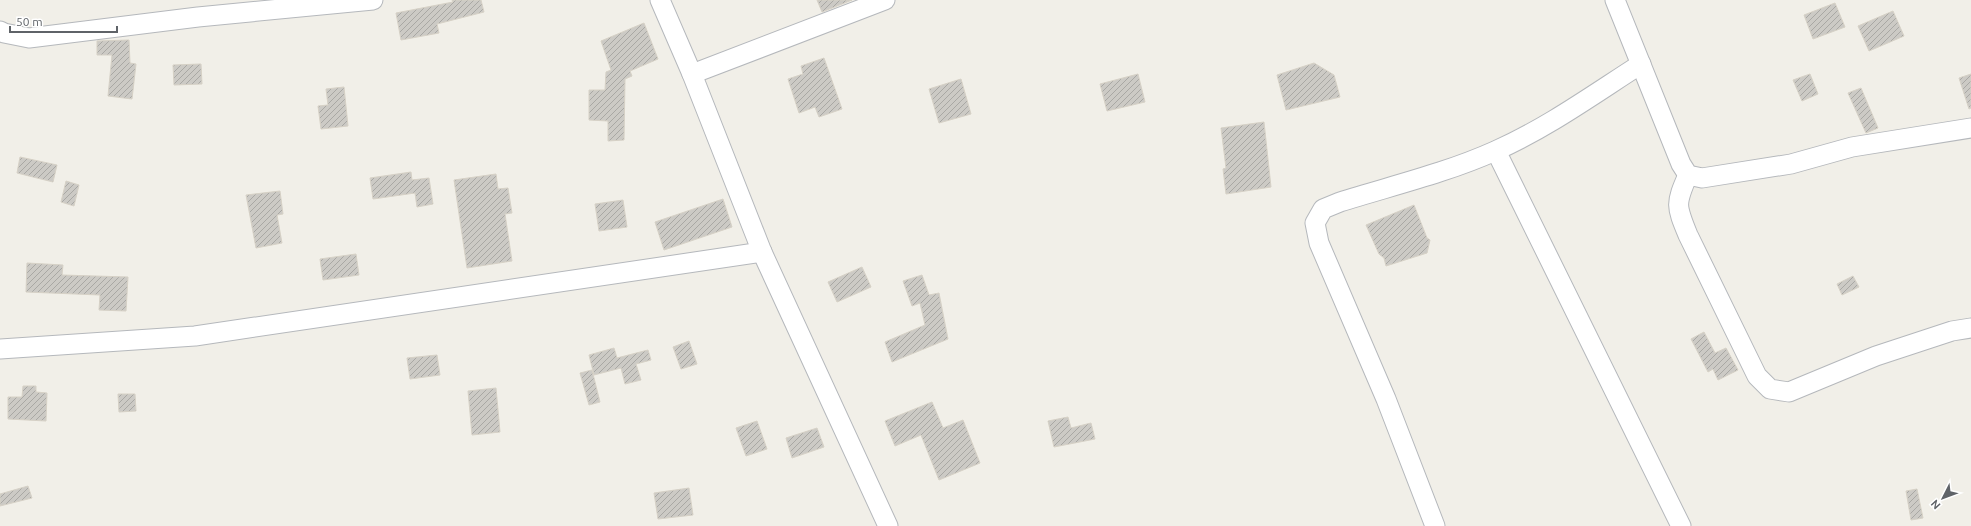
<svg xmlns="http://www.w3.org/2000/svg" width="1971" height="526" font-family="Ubuntu,sans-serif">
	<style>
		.building { fill: url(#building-hatch); stroke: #d6d1c6 }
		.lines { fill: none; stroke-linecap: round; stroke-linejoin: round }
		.minor-casing { stroke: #b5b8bc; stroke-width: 21 }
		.minor { stroke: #fff; stroke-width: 19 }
	</style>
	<defs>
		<pattern id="building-hatch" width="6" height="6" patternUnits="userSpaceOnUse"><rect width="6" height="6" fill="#cccac5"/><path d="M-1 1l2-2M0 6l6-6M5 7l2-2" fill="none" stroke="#a9a8a4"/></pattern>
	</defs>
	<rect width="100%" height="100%" fill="#f1efe8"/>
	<!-- building -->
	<g class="building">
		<path d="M452 0H481L484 12 437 24 439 33 401 40 396 13 453 2Z"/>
		<path d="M817 0H852L822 12Z"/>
		<path d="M1835 3 1845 27 1813 39 1804 15Z"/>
		<path d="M1893 11 1904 36 1869 51 1858 26Z"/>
		<path d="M644 23 658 59 630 71 632 76 625 79 624 140 608 141V121L589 120V90H605L606 72 611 70 601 41Z"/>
		<path d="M129 40 130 63 136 64 132 99 108 96 112 55H97V41Z"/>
		<path d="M824 58 842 109 819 117 815 107 799 113 788 79 803 74 801 66Z"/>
		<path d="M1314 63 1334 75 1340 97 1286 110 1277 75Z"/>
		<path d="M201 64 202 84 174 85 173 65Z"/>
		<path d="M1138 74 1145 102 1107 111 1100 84Z"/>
		<path d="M1810 74 1818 94 1802 101 1793 80Z"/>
		<path d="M1971 74V108L1969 109 1959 78Z"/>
		<path d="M961 79 971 114 939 123 929 89Z"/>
		<path d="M344 87 348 126 321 129 318 106 328 105 326 89Z"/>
		<path d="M1861 88 1878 128 1866 133 1848 93Z"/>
		<path d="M1264 122 1271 187 1226 194 1223 169 1226 168 1221 128Z"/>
		<path d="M20 157 57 165 53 182 17 173Z"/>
		<path d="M411 172 412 180 429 178 433 204 417 207 415 193 373 199 370 178Z"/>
		<path d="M496 174 498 189 508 188 512 213 505 214 512 261 467 268 454 180Z"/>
		<path d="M66 181 79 185 74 206 61 202Z"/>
		<path d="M280 191 283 214 277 215 282 243 256 248 246 195Z"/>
		<path d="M723 199 732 227 664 250 655 222Z"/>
		<path d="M623 200 627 227 599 231 595 204Z"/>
		<path d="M1414 205 1427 238 1430 240 1427 253 1386 266 1384 258 1379 254 1366 225Z"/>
		<path d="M356 254 359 275 323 280 320 259Z"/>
		<path d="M27 263 63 265 62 275 128 277 126 311 99 310 100 295 26 292Z"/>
		<path d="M862 267 871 287 837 302 828 282Z"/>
		<path d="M922 275 929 295 939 293 948 339 892 362 885 342 925 325 920 303 912 306 903 281Z"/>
		<path d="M1853 276 1859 287 1842 295 1837 284Z"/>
		<path d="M1704 332 1715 353 1726 348 1738 370 1718 380 1713 369 1708 372 1691 339Z"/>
		<path d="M689 341 697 364 681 369 673 347Z"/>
		<path d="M614 348 617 358 648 350 651 360 636 364 641 380 625 384 621 368 594 375 589 355Z"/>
		<path d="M437 355 440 375 410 379 407 358Z"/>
		<path d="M592 370 600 402 589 405 580 373Z"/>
		<path d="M23 386H36V392L47 393 46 421 8 419V397H22Z"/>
		<path d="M496 388 500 432 472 435 468 391Z"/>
		<path d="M118 394H135L136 411 119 412Z"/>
		<path d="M932 402 943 428 963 420 980 463 939 480 921 435 895 446 885 421Z"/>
		<path d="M1068 417 1071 428 1091 423 1095 439 1054 447 1048 421Z"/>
		<path d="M757 421 767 449 746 456 736 428Z"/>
		<path d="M817 428 824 447 792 458 786 438Z"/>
		<path d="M28 486 32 498 0 506V494Z"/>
		<path d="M689 488 693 515 658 519 654 493Z"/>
		<path d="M1917 489 1923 518 1911 520 1906 491Z"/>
	</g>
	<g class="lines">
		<defs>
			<g id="minor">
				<path d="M660 0 692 74 762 252 888 526"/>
				<path d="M1615 0 1681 164 1688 175 1702 178 1791 164 1852 147 1971 128"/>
				<path d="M0 31 4 33 29 38 198 17 373 0"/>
				<path d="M692 74 885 0"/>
				<path d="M1496 151 1681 526"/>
				<path d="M1688 175C1675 204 1676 206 1688 235L1757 376 1770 389 1789 392 1876 356 1952 331 1971 328"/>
				<path d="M0 349 195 336 762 252"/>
				<path d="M1435 526 1386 399 1319 243 1315 223 1323 209 1340 202C1391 186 1446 173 1495 151 1547 128 1594 94 1641 64"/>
			</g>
		</defs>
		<!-- minor casing -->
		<use href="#minor" class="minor-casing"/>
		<!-- minor -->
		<use href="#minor" class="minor"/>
	</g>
	<!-- north arrow -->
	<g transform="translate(1943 498) rotate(228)" stroke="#ffffff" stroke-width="3" paint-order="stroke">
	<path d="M0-3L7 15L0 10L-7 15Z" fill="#5f6368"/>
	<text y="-6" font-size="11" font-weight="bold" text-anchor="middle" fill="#5f6368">N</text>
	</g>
	<!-- scale -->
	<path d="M10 26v6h107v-6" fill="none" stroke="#5f6368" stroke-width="2"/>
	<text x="16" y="26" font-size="12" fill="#5f6368" stroke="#ffffff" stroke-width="3" paint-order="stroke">50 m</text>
</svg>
